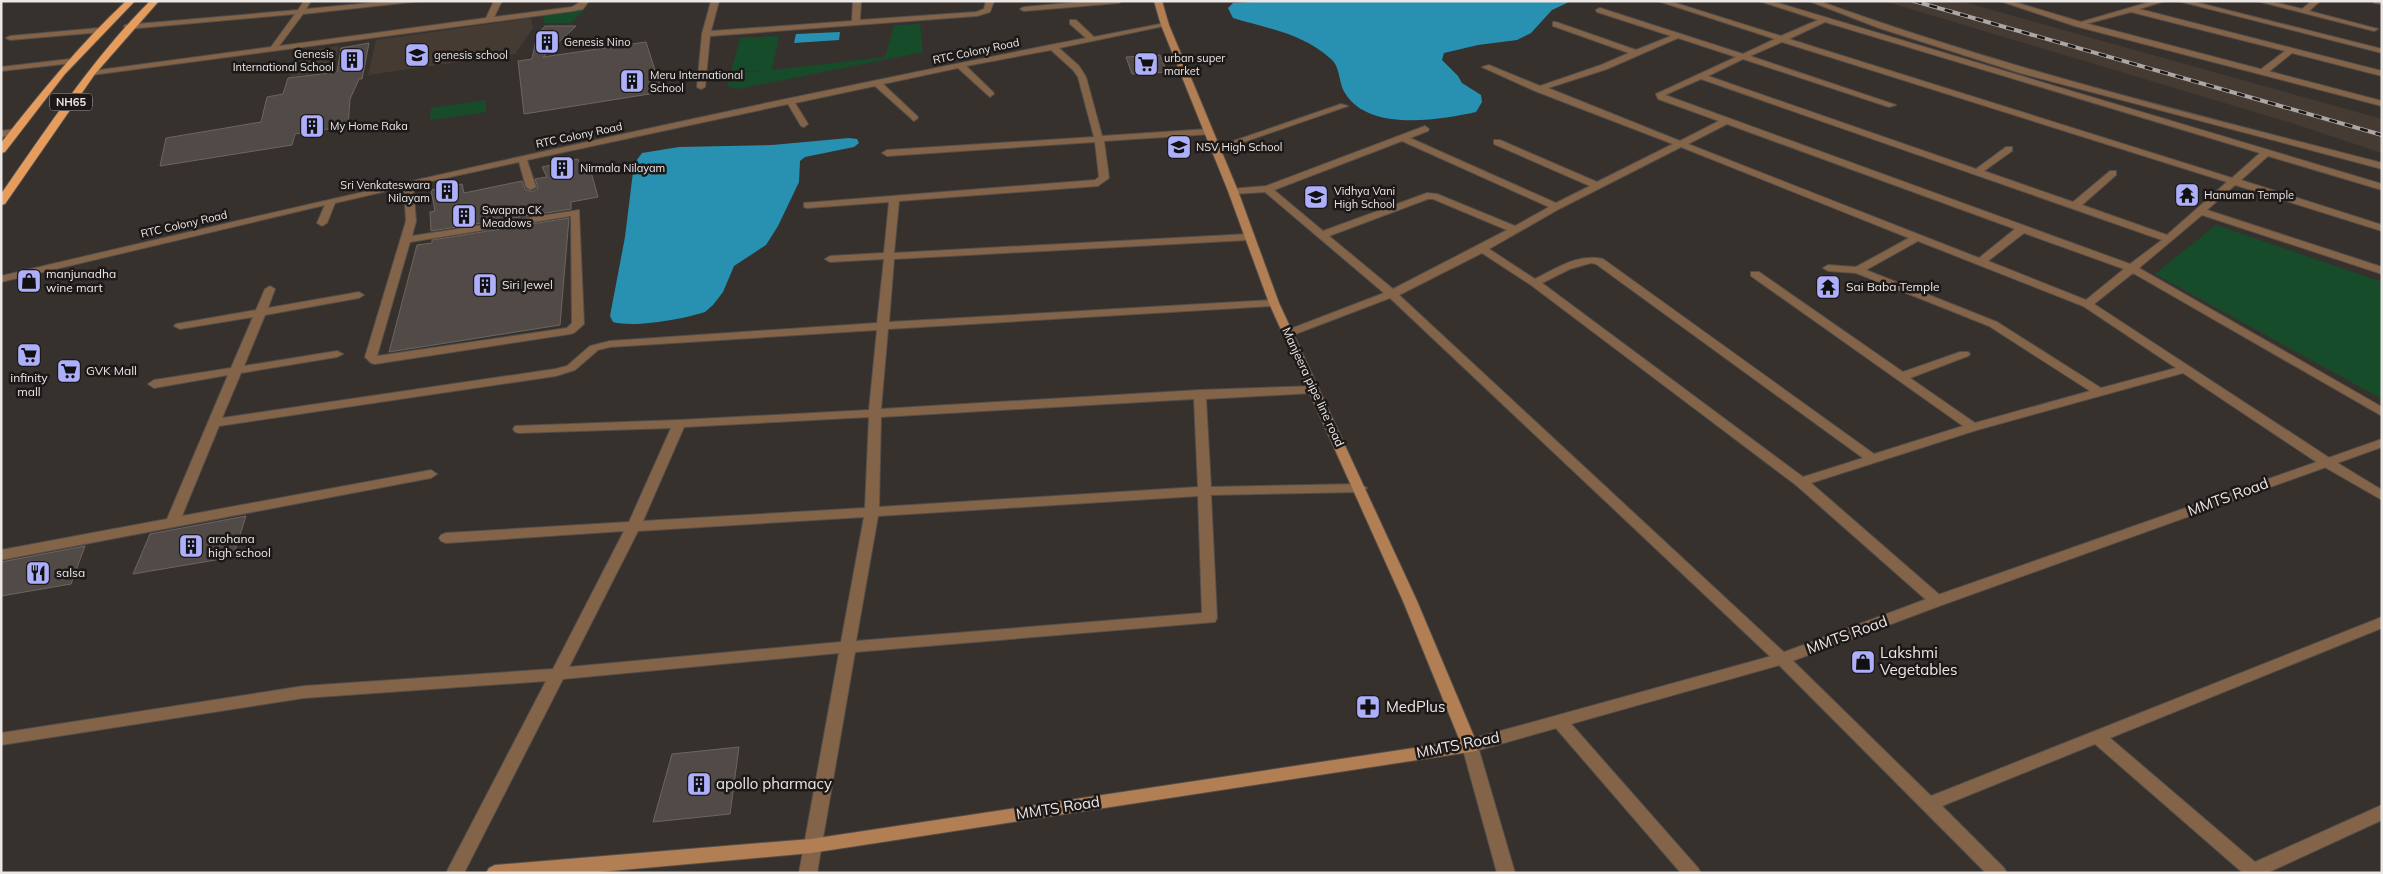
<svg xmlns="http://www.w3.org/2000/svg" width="2383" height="874" font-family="Mulish,sans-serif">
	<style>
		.built { fill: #453b33 }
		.green { fill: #174c2b }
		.water { fill: #2891b1 }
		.building { fill: #514a46; stroke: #6c6561 }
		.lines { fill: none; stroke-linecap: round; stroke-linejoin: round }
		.minor-casing { stroke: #544e4a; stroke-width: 2 }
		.tertiary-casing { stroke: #544e4a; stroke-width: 2 }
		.secondary-casing { stroke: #544e4a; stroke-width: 2 }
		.trunk-casing { stroke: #544e4a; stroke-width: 2 }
		.minor { fill: #846449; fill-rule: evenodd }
		.tertiary { fill: #846449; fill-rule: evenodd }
		.secondary { fill: #b27e53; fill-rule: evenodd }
		.trunk { fill: #e59c5c; fill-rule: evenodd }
		.rail-casing { stroke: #aca7a5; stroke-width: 4 }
		.rail { stroke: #1c1918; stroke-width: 2.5; stroke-dasharray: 8; stroke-linecap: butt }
		.labels { text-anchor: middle; stroke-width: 5; stroke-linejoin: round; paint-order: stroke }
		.far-poi-label { font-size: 11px; fill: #ebe7e5; stroke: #1c1918; text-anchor: start }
		.far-street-label { font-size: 11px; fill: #ebe7e5; stroke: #1c1918 }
		.shield { fill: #1c1918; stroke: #ada9a8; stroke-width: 1 }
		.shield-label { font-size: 11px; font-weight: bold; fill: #ebe7e5 }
		.poi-label { font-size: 12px; fill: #ebe7e5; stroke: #1c1918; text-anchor: start }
		.street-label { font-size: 12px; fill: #ebe7e5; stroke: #1c1918 }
		.near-street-label { font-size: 15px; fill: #ebe7e5; stroke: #1c1918 }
		.near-poi-label { font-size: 15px; fill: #ebe7e5; stroke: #1c1918; text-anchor: start }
	</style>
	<rect width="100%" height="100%" fill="#37312d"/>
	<!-- built -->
	<g class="built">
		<path d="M1884 1H1960L2382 119V153L2295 124Z"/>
		<path d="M531 18 533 28 515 54 368 75 376 40Z"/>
		<path d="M339 46 332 71 290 77 296 52Z"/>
	</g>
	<!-- green -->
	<g class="green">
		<path d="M585 9 571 23H544L543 15Z"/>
		<path d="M920 24 923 52 738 89 727 86 731 74 770 70 731 72 740 38 779 36 772 70 885 57 894 25Z"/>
		<path d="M486 100V112L430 120 431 108Z"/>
		<path d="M2216 225 2382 282V399L2155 274Z"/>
	</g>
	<!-- water -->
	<g class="water">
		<path d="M1271 1H1571L1552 10 1531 33 1517 40 1478 45 1444 53 1442 60 1458 76 1462 83 1481 95 1482 102 1476 112C1440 120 1368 132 1345 93 1338 82 1341 68 1331 59 1302 33 1269 29 1233 18L1228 8 1233 3Z"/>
		<path d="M840 32 839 40 794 43 796 34Z"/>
		<path d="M849 138 857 139 859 143 854 147 805 157 800 161 799 182 778 226 766 245 734 266 723 292 713 305 705 312C683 319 636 328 613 322L610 316 625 237 634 164 642 153 679 147 772 145Z"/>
	</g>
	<!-- building -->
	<g class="building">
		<path d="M545 26H576L543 57 646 42 662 92 524 114 518 61 532 59 537 35Z"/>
		<path d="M369 43 362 79H359L350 99 348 126 295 134 292 145 160 166 166 138 261 122 267 97 283 94 288 78 337 72 341 48Z"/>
		<path d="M1160 55 1167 72 1132 74 1126 57Z"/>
		<path d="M578 159 582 174 591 172 598 197 571 202V209L431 231 430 212 435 211 431 190 462 184 464 193 522 181 525 189 532 192 538 188 535 179 547 177 542 167Z"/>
		<path d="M569 218 560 325 389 352 417 245 432 243V240Z"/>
		<path d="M246 516 233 557 133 574 150 534Z"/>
		<path d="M85 546 71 584 1 596V562Z"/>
		<path d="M739 747 730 814 653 822 672 754Z"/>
	</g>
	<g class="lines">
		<defs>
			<g id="minor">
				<path d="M304 1H311L306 9 391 1H421L303 14 279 46 486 18 494 1H502L494 17 572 7 582 1H589L583 9 573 11 92 75 88 73 92 71 271 47 295 14 128 29 124 27 125 25 298 10Z"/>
				<path d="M711 1H719L711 31 852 21 853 1H861L860 20 976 12 984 9 986 1H994L990 12 977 16 710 36 705 87 701 89 697 87 702 34Z"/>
				<path d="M1090 1H1122L1119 3 1024 11 1020 9 1024 7Z"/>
				<path d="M1658 1H1669L1781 36 1818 20 1759 1H1771L2382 184V190L2268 156 2241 180 2382 225V231L2235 185 2207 210 2382 267V274L2202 215 2139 268 2382 407V416L2133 273 2094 304 2331 459 2382 490V500L2321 465 2183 373 1977 430 1811 483 1942 597 1944 601 1942 605H1932L1796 485 1531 285 1482 253 1399 295 1787 655 1931 796 2382 617V628L2110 738 2255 862 2382 805V820L2267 873H2243L2095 744 1942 806 2004 868 2007 873H1986L1777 663 1390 298 1293 335H1285L1283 333 1285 331 1384 293 1265 192 1233 194 1230 193V189L1266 186 1425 126 1429 129 1428 131 1410 138 1556 203 1590 186 1494 144V140H1500L1597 182 1673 144 1535 91 1482 67 1489 65 1540 86 1601 65 1629 53 1553 26V22H1556L1636 50 1671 36 1597 12 1596 10 1600 8 1743 54 1775 39ZM1825 22 2260 153 2232 178 1789 39ZM1678 38 1736 57 1656 94 1658 99 1719 121 1680 141 1548 88 1607 69ZM1782 42 2227 182 2167 235 2082 205 2116 175V171H2110L2073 202 1984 171 2012 151V147H2006L1976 169 1708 76 1743 59 1889 107 1896 105 1750 56ZM1701 79 2162 240 2130 264 1665 95ZM1727 124 2015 229 1979 258 1688 144ZM1402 141 1549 207 1515 226 1437 194 1427 193 1323 231 1274 190ZM1681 147 1909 238 1856 267 1828 265 1823 268 1828 271 1856 273 1989 326 2090 391 1975 423 1910 378 1968 356 1970 354 1968 352H1960L1903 372 1759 272H1751V276L1963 426 1874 454 1603 259C1578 253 1557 268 1535 279L1489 249 1559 209ZM1428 199H1433L1507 230 1393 289 1329 236ZM2024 233 2124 269 2086 300 1988 261ZM1918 241 2083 306 2176 368 2101 388 1997 322 1866 270ZM1591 263 1596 264 1863 458 1803 477 1542 283 1570 269Z"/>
				<path d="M2153 1H2165L2139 9 2382 71V76L2292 53 2266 74H2260V70L2285 51 2131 12 2078 26 2074 24Z"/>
				<path d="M2178 1H2191L2382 49V53Z"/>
				<path d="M2257 1H2270L2302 9 2312 1H2320L2309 11 2378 29 2374 31Z"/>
				<path d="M2374 1H2382V4L2374 3Z"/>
				<path d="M1070 20H1076L1094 37 1165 23 1169 25 1059 48 1079 66 1086 77 1102 136 1208 129 1211 130V134L1104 141 1109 178 1098 186 899 201 894 253 1249 234 1254 237 1249 240 894 259 889 322 1274 300 1279 303 1274 306 888 329 881 409 1200 390 1317 386 1319 389 1313 393 1206 399 1211 487 1360 484 1367 488 1360 492 1211 495 1217 618 1215 622 855 652 817 873H799L839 653 563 679 464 873H446L546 681 304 698 1 745V733L304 686 553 669 624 531 446 543 441 541 439 538 441 535 446 533 629 522 671 428 519 433 515 432 513 429 515 426 679 420 869 410 877 330 610 347 598 350 575 370 556 376 219 426 182 516 431 470 437 474 431 478 1 560V550L167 519 228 375 154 388 148 384 154 380 231 368 253 317 180 329 174 326 176 324 256 310 265 289 270 286 275 289 268 308 359 292 364 295 359 298 265 315 244 366 337 351 343 354 337 357 241 373 222 418 555 369 567 366 590 346 610 341 877 323 884 259 830 262 825 259 830 256 884 253 889 202 807 208 804 207V203L1095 180 1099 177 1095 142 887 156 882 153 887 150 1094 137 1078 77 1073 70 1051 50 966 66 993 92 994 94 990 97 958 68 883 84 917 116 918 118 914 121 875 86 795 103 808 124 804 127 801 126 788 104 527 160 536 187 531 190 526 187 519 162 413 185 416 221 412 236 579 210 584 324 574 333 570 334 375 364 371 363 365 357 406 221 404 187 335 203 327 223 322 226 317 223 325 205 1 282V276C362 191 722 109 1086 38L1070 24ZM571 216 572 323 567 328 377 356 410 242ZM1194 399 1198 487 879 507 881 417ZM869 417 865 508 643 521 684 427ZM1198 496 1202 613 856 641 878 516ZM864 517 841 642 569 667 638 531Z"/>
				<path d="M99 28 103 30 102 32 10 40 6 38 10 36Z"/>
				<path d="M70 59H73V63L1 71V67Z"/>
				<path d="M1341 104 1348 106 1218 151 1210 149Z"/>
				<path d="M15 129 18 130V134L1 137V131Z"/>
				<path d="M1560 716 1566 718 1698 868 1701 873H1681L1554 726 1552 722 1554 718Z"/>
			</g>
			<g id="tertiary">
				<path d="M1809 1H1819C2003 68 2193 114 2382 163V169L2020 73 1879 28Z"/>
				<path d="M2000 1H2011L2081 22 2382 101V106L2075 26Z"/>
				<path d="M2382 439V447L1942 605 1787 663 1479 750 1515 873H1497L1462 746 1464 741 1779 654 1932 597Z"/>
			</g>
			<path id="secondary" d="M1154 1H1162L1169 25 1238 191 1279 303 1417 601 1478 746 1476 751 811 853 588 873H486L489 868 495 865 811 839 1460 741 1403 601 1269 303 1228 191 1161 25Z"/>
			<g id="trunk">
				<path d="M126 1H135L65 74 5 152 1 153V143C40 93 80 44 126 1Z"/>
				<path d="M150 1H159L95 74 5 204 1 205V194C48 127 92 59 150 1Z"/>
			</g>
		</defs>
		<!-- minor casing -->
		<use href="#minor" class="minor-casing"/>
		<!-- tertiary casing -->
		<use href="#tertiary" class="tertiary-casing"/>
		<!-- secondary casing -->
		<use href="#secondary" class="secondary-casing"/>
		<!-- trunk casing -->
		<use href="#trunk" class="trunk-casing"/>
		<!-- minor -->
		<use href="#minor" class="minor"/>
		<!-- tertiary -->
		<use href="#tertiary" class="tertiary"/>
		<!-- secondary -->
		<use href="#secondary" class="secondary"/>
		<!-- trunk -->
		<use href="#trunk" class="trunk"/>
		<defs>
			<path id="rail" d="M1914 1 2382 135"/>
		</defs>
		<!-- rail casing -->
		<use href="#rail" class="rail-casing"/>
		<!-- rail -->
		<use href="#rail" class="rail"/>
	</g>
	<!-- icons -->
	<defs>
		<symbol id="building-square" viewBox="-11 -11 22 22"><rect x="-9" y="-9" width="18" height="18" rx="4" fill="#adaffb" stroke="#1c1918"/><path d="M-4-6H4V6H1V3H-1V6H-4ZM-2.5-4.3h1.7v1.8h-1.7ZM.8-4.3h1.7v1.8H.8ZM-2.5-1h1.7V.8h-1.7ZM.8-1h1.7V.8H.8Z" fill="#111"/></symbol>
		<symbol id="school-square" viewBox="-11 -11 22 22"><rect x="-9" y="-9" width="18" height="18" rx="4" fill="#adaffb" stroke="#1c1918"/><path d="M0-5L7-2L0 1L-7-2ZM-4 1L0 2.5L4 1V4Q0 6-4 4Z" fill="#111"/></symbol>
		<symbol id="supermarket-square" viewBox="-11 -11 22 22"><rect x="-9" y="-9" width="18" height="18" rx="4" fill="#adaffb" stroke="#1c1918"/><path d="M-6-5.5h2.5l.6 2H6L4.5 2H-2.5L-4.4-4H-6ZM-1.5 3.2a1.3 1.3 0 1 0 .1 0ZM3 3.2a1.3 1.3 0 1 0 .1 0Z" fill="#111"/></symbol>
		<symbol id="temple-square" viewBox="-11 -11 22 22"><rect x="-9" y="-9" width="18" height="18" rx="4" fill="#adaffb" stroke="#1c1918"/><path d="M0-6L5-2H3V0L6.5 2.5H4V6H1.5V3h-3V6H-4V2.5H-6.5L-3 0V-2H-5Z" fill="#111"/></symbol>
		<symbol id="shop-square" viewBox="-11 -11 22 22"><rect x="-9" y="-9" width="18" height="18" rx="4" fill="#adaffb" stroke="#1c1918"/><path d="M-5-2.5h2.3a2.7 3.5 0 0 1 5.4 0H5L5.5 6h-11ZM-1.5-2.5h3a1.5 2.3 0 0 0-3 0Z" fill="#111"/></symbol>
		<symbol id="restaurant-square" viewBox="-11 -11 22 22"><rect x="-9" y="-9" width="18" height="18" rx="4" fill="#adaffb" stroke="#1c1918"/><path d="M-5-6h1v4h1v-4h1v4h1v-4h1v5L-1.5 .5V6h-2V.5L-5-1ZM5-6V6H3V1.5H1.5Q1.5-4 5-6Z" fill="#111"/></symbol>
		<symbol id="pharmacy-square" viewBox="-11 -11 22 22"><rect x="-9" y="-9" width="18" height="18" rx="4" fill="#adaffb" stroke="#1c1918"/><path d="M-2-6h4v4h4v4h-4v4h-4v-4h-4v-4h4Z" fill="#111"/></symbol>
	</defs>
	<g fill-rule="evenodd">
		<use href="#building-square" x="533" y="28" width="28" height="28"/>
		<use href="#school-square" x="403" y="41" width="28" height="28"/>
		<use href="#building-square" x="338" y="46" width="28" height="28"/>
		<use href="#supermarket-square" x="1132" y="50" width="28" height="28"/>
		<use href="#building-square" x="618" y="67" width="28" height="28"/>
		<use href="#building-square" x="298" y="112" width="28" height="28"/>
		<use href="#school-square" x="1165" y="133" width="28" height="28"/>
		<use href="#building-square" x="548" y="154" width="28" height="28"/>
		<use href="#building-square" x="433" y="177" width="28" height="28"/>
		<use href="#temple-square" x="2173" y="181" width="28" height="28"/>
		<use href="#school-square" x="1302" y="183" width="28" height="28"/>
		<use href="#building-square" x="450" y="202" width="28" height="28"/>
		<use href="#shop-square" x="15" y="267" width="28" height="28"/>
		<use href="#building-square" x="471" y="271" width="28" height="28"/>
		<use href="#temple-square" x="1814" y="273" width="28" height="28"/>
		<use href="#supermarket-square" x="15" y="341" width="28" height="28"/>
		<use href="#supermarket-square" x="55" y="357" width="28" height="28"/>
		<use href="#building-square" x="177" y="532" width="28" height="28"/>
		<use href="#restaurant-square" x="24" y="559" width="28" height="28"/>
		<use href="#shop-square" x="1849" y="648" width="28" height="28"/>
		<use href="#pharmacy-square" x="1354" y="693" width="28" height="28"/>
		<use href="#building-square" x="685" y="770" width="28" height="28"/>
	</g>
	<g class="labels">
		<!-- far-poi labels -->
		<g class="far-poi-label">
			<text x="564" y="46">Genesis Nino</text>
			<text x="334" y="58" text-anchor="end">Genesis<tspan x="334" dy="13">International School</tspan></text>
			<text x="434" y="59">genesis school</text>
			<text x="1164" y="62">urban super<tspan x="1164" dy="13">market</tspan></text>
			<text x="650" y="79">Meru International<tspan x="650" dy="13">School</tspan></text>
			<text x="330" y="130">My Home Raka</text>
			<text x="1196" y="151">NSV High School</text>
			<text x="580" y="172">Nirmala Nilayam</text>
			<text x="430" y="189" text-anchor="end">Sri Venkateswara<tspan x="430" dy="13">Nilayam</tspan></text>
			<text x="1334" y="195">Vidhya Vani<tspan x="1334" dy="13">High School</tspan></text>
			<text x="2204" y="199">Hanuman Temple</text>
			<text x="482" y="214">Swapna CK<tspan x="482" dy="13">Meadows</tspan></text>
		</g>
		<!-- far-street labels -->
		<g class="far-street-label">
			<text transform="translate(976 51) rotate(-12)" y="4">RTC Colony Road</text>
			<text transform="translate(579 135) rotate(-12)" y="4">RTC Colony Road</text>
			<text transform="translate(184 224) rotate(-13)" y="4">RTC Colony Road</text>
		</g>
		<!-- shield labels -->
		<rect class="shield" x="50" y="93.5" width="42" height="17" rx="4"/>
		<g class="shield-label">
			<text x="71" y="106">NH65</text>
		</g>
		<!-- poi labels -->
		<g class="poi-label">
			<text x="46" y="278">manjunadha<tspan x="46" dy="14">wine mart</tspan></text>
			<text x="502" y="289">Siri Jewel</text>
			<text x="1846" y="291">Sai Baba Temple</text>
			<text x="86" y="375">GVK Mall</text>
			<text x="29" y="382" text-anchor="middle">infinity<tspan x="29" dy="14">mall</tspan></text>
			<text x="208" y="543">arohana<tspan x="208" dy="14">high school</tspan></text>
			<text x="56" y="577">salsa</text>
		</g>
		<!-- street labels -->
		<g class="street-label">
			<text transform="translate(1313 387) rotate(65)" y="4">Manjeera pipe line road</text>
		</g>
		<!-- near-street labels -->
		<g class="near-street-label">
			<text transform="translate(2228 497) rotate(-20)" y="5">MMTS Road</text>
			<text transform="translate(1847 635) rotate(-20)" y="5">MMTS Road</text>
			<text transform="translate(1458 745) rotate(-11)" y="5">MMTS Road</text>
			<text transform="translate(1058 808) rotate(-9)" y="5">MMTS Road</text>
		</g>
		<!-- near-poi labels -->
		<g class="near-poi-label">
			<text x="1880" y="658">Lakshmi<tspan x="1880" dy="17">Vegetables</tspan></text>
			<text x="1386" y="712">MedPlus</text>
			<text x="716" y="789">apollo pharmacy</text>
		</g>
	</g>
	<!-- border -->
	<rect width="2383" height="874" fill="none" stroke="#ebe7e5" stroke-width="5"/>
</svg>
